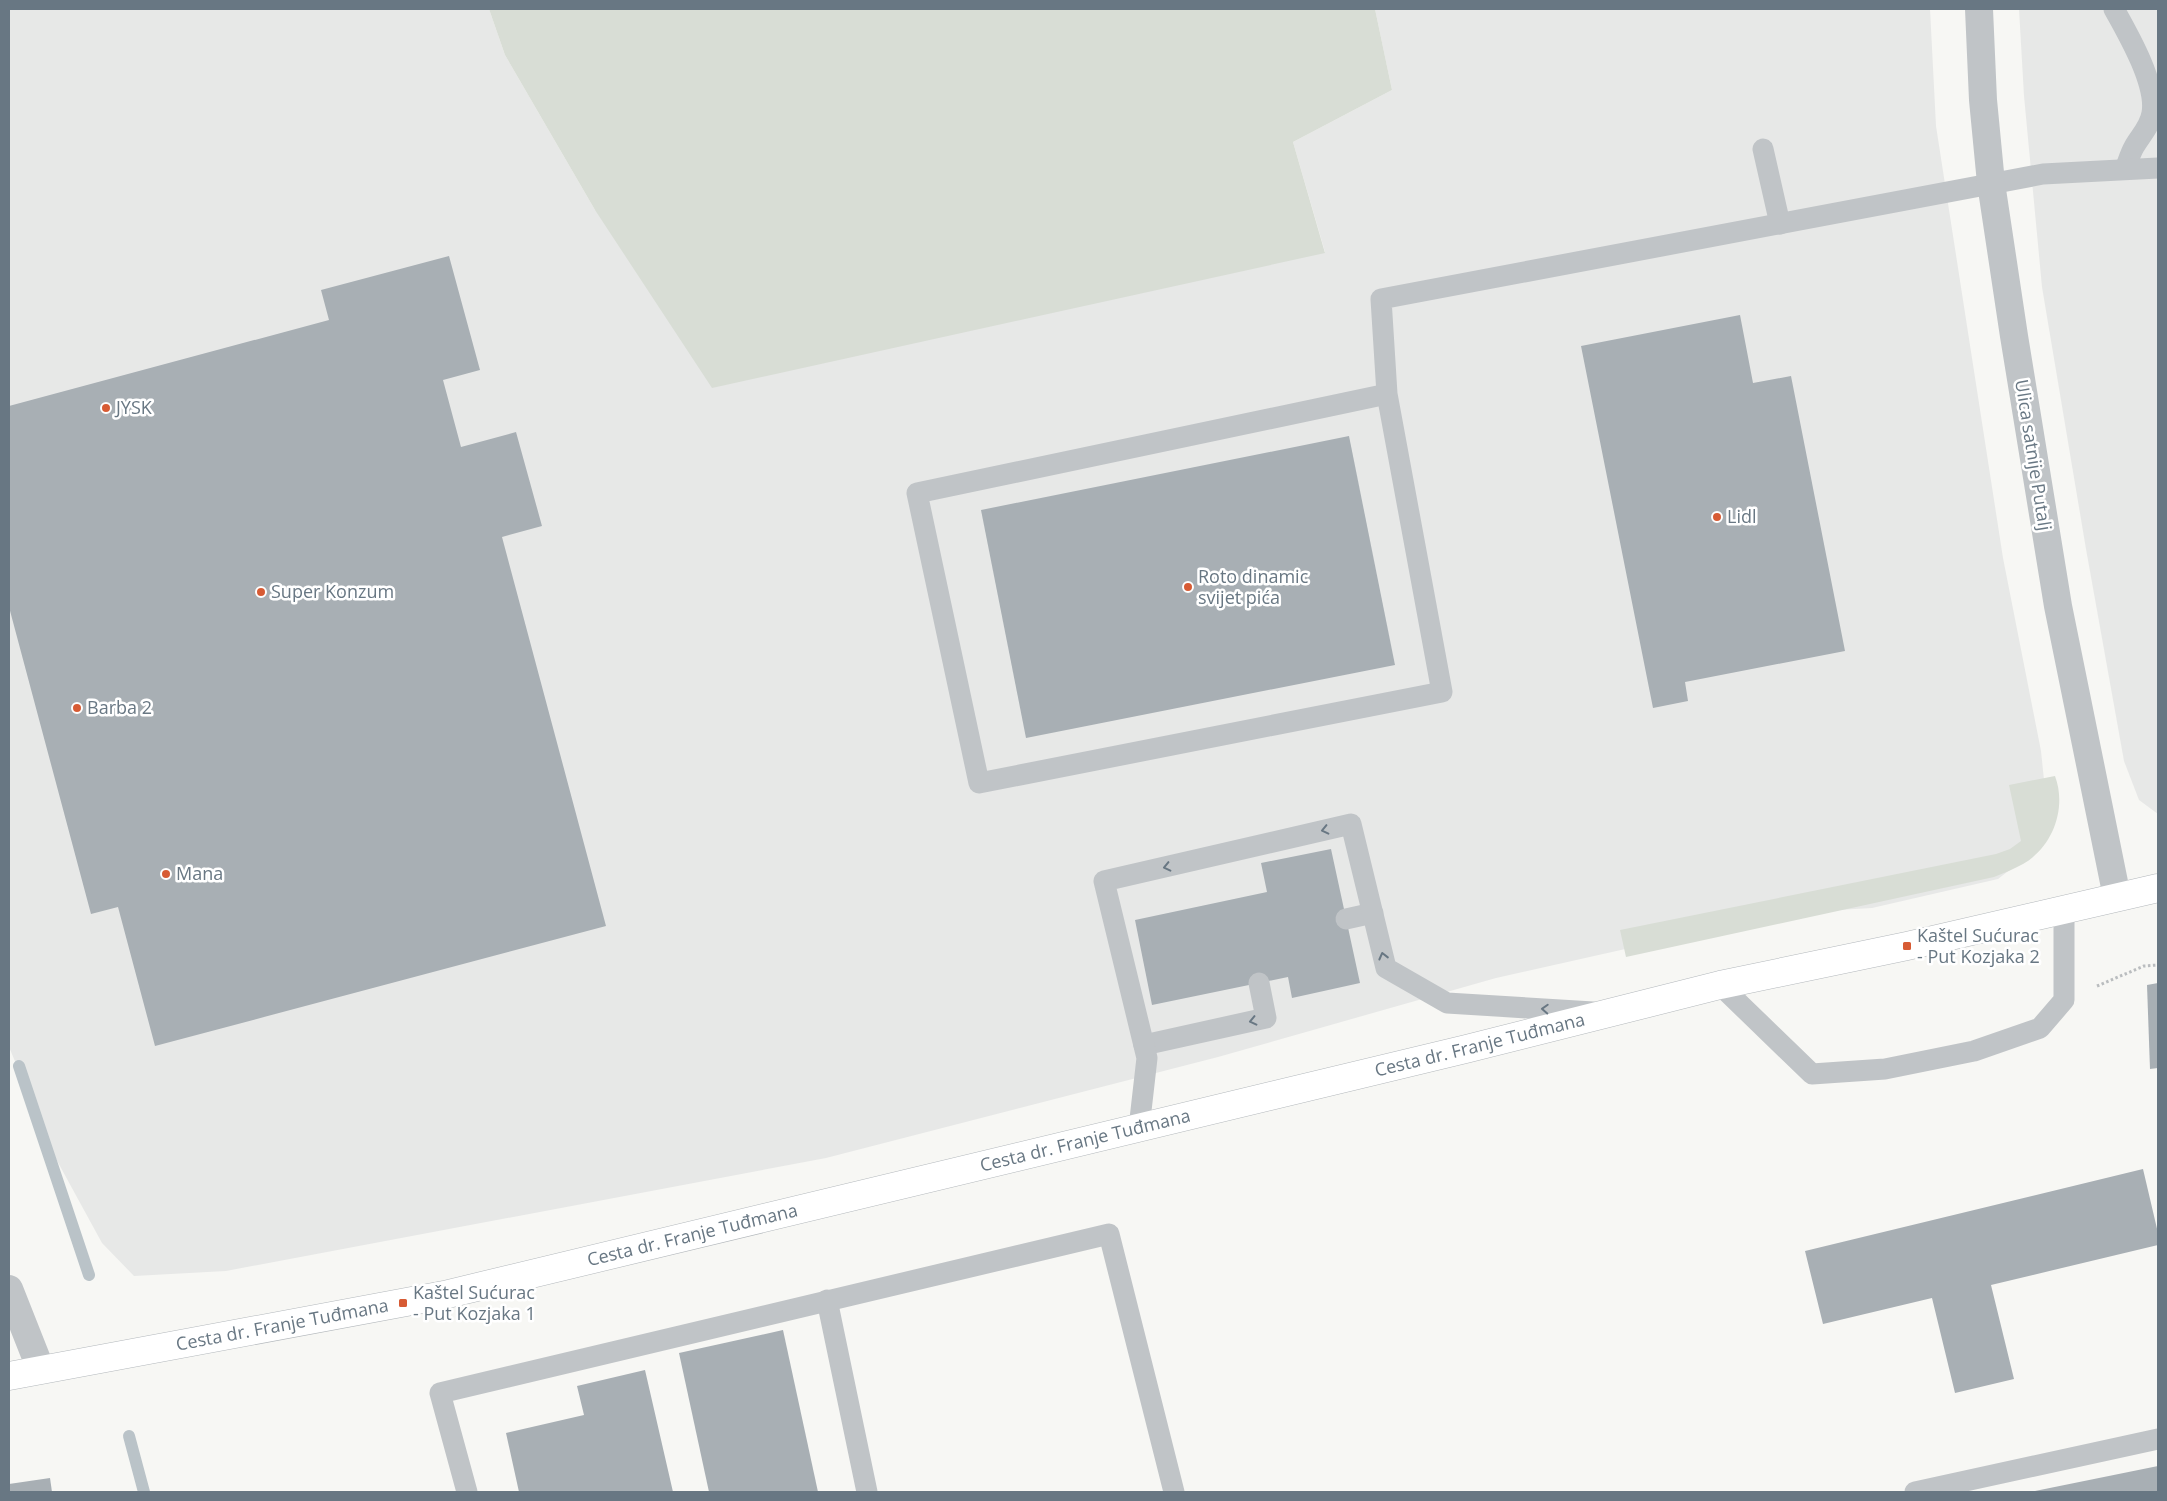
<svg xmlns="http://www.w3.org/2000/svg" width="2167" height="1501" font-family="'Open Sans',sans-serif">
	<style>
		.built { fill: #e7e8e7 }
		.green { fill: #d8ddd5 }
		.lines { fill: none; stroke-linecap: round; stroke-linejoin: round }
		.stream { stroke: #bac3c8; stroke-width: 12 }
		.building { fill: #a8afb4 }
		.secondary-casing { stroke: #b3b8bc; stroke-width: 29 }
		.path { stroke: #babdbf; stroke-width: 3; stroke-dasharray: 2.5 2.5; stroke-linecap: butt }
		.service { stroke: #c0c4c7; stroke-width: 21 }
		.minor { stroke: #c0c4c7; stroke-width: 28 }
		.tertiary { stroke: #c0c4c7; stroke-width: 28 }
		.secondary { stroke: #fff; stroke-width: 28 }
		.oneway { stroke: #687783 }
		.poi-dot { fill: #d75b34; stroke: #fff; stroke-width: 2 }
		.labels { text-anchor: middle; stroke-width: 5; stroke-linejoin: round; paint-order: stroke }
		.poi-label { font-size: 18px; fill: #687783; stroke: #fff; text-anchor: start }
		.street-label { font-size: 18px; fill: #687783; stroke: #fff }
	</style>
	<rect width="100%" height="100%" fill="#f7f7f4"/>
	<!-- built -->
	<g class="built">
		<path d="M9 9H489L505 55 595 210 1295 258 1325 252 1293 142 1392 90 1375 9H1930L1936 126 2003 558 2041 751 2047 809 2034 851 1998 879 1872 908 1786 913 1496 978 1218 1057 826 1158 226 1271 134 1276 102 1243 55 1157 9 1047Z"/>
		<path d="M2019 9H2158V814L2139 800 2124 761 2086 549 2042 287 2024 96Z"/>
	</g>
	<!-- green -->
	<g class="green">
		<path d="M489 9H1375L1392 90 1293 142 1325 253 712 388 595 210 505 55Z"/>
		<path d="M2055 776C2067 808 2053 847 2023 864 2014 869 2004 873 1994 877L1626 957 1620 930 1996 854 2010 849 2021 841 2009 785Z"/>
	</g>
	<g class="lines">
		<!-- stream -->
		<g class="stream">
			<path d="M19 1066 89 1275"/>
			<path d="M129 1436 144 1492"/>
		</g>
	</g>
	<!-- building -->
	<g class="building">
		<path d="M449 256 480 370 443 380 461 447 516 432 542 526 502 537 606 926 155 1046 118 907 91 914 9 607V406L329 320 321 290Z"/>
		<path d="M1740 315 1753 383 1791 376 1845 651 1685 682 1688 701 1653 708 1581 346Z"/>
		<path d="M1349 436 1395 665 1026 738 981 510Z"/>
		<path d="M1331 849 1360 983 1292 998 1288 977 1152 1005 1135 920 1267 892 1261 863Z"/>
		<path d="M2158 983V1068L2150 1069 2147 985Z"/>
		<path d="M2143 1169 2158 1233V1245L1991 1285 2014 1379 1955 1393 1932 1298 1823 1324 1805 1251Z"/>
		<path d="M783 1330 818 1492H709L679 1353Z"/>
		<path d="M645 1370 673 1492H519L506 1433 584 1415 577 1386Z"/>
		<path d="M2158 1466V1492H2035V1491Z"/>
		<path d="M50 1478 52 1492H9V1484Z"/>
	</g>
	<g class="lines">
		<defs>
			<g id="secondary">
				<path id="s1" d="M9 1376 444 1295 1466 1049 1720 985 1907 946 2158 888"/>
			</g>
		</defs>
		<!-- secondary casing -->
		<use href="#secondary" class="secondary-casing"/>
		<!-- path -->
		<path class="path" d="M2097 986 2144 966 2158 965"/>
		<!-- service -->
		<g class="service">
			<path d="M2114 9C2128 34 2157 84 2152 113 2150 127 2140 136 2134 147 2130 154 2128 162 2125 169"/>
			<path d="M1763 149 1780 224"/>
			<path d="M1387 394 1442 692 979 783 917 493 1387 394 1381 299 2043 174 2158 168"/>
			<path d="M1346 919 1373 913"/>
			<path d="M1720 985 1812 1074 1885 1069 1974 1051 2040 1028 2064 1000V909"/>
			<path d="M1144 1045 1266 1018 1259 983"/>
			<path d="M1139 1128 1147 1058 1104 881 1351 824 1386 968 1447 1003 1593 1012"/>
			<path d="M827 1300 867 1492"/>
			<path d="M467 1492 440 1393 1109 1234 1174 1492"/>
			<path d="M1915 1492 2158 1439"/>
		</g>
		<!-- minor -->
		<path class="minor" d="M9 1289 41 1370"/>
		<!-- tertiary -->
		<path class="tertiary" d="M1979 9 1983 100 1991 183 2014 336 2058 606 2117 897"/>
		<!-- secondary -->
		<use href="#secondary" class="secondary"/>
	</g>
	<!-- one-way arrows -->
	<defs><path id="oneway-chevron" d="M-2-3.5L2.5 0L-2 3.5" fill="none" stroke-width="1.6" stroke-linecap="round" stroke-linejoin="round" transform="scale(1.25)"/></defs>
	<g class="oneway">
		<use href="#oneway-chevron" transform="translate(1325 830) rotate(167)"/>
		<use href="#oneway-chevron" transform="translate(1167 867) rotate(167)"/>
		<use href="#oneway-chevron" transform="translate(1383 956) rotate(-104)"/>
		<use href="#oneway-chevron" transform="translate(1545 1009) rotate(-177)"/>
		<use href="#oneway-chevron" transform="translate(1253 1021) rotate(167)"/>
	</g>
	<!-- markers -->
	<g class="poi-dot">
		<circle cx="106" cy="408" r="5"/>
		<circle cx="1717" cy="517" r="5"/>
		<circle cx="1188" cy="587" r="5"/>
		<circle cx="261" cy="592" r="5"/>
		<circle cx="77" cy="708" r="5"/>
		<circle cx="166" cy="874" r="5"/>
		<rect x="1902" y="941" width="10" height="10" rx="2.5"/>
		<rect x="398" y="1298" width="10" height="10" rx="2.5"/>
	</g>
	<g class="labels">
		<!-- poi labels -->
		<g class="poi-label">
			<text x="116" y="414">JYSK</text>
			<text x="1727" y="523">Lidl</text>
			<text x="1198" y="583">Roto dinamic<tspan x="1198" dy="21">svijet pića</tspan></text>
			<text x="271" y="598">Super Konzum</text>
			<text x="87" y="714">Barba 2</text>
			<text x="176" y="880">Mana</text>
			<text x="1917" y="942">Kaštel Sućurac<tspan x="1917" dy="21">- Put Kozjaka 2</tspan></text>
			<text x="413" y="1299">Kaštel Sućurac<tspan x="413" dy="21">- Put Kozjaka 1</tspan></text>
		</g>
		<!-- street labels -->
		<g class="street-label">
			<text transform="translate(2033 455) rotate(81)" y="6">Ulica satnije Putalj</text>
			<text dy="6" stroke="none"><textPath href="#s1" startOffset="1508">Cesta dr. Franje Tuđmana</textPath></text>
			<text dy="6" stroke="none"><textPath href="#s1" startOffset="1102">Cesta dr. Franje Tuđmana</textPath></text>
			<text dy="6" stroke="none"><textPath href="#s1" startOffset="698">Cesta dr. Franje Tuđmana</textPath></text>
			<text dy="6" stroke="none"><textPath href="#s1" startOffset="278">Cesta dr. Franje Tuđmana</textPath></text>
		</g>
	</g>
	<!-- border -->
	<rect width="2167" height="1501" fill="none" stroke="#687783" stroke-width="20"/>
</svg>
